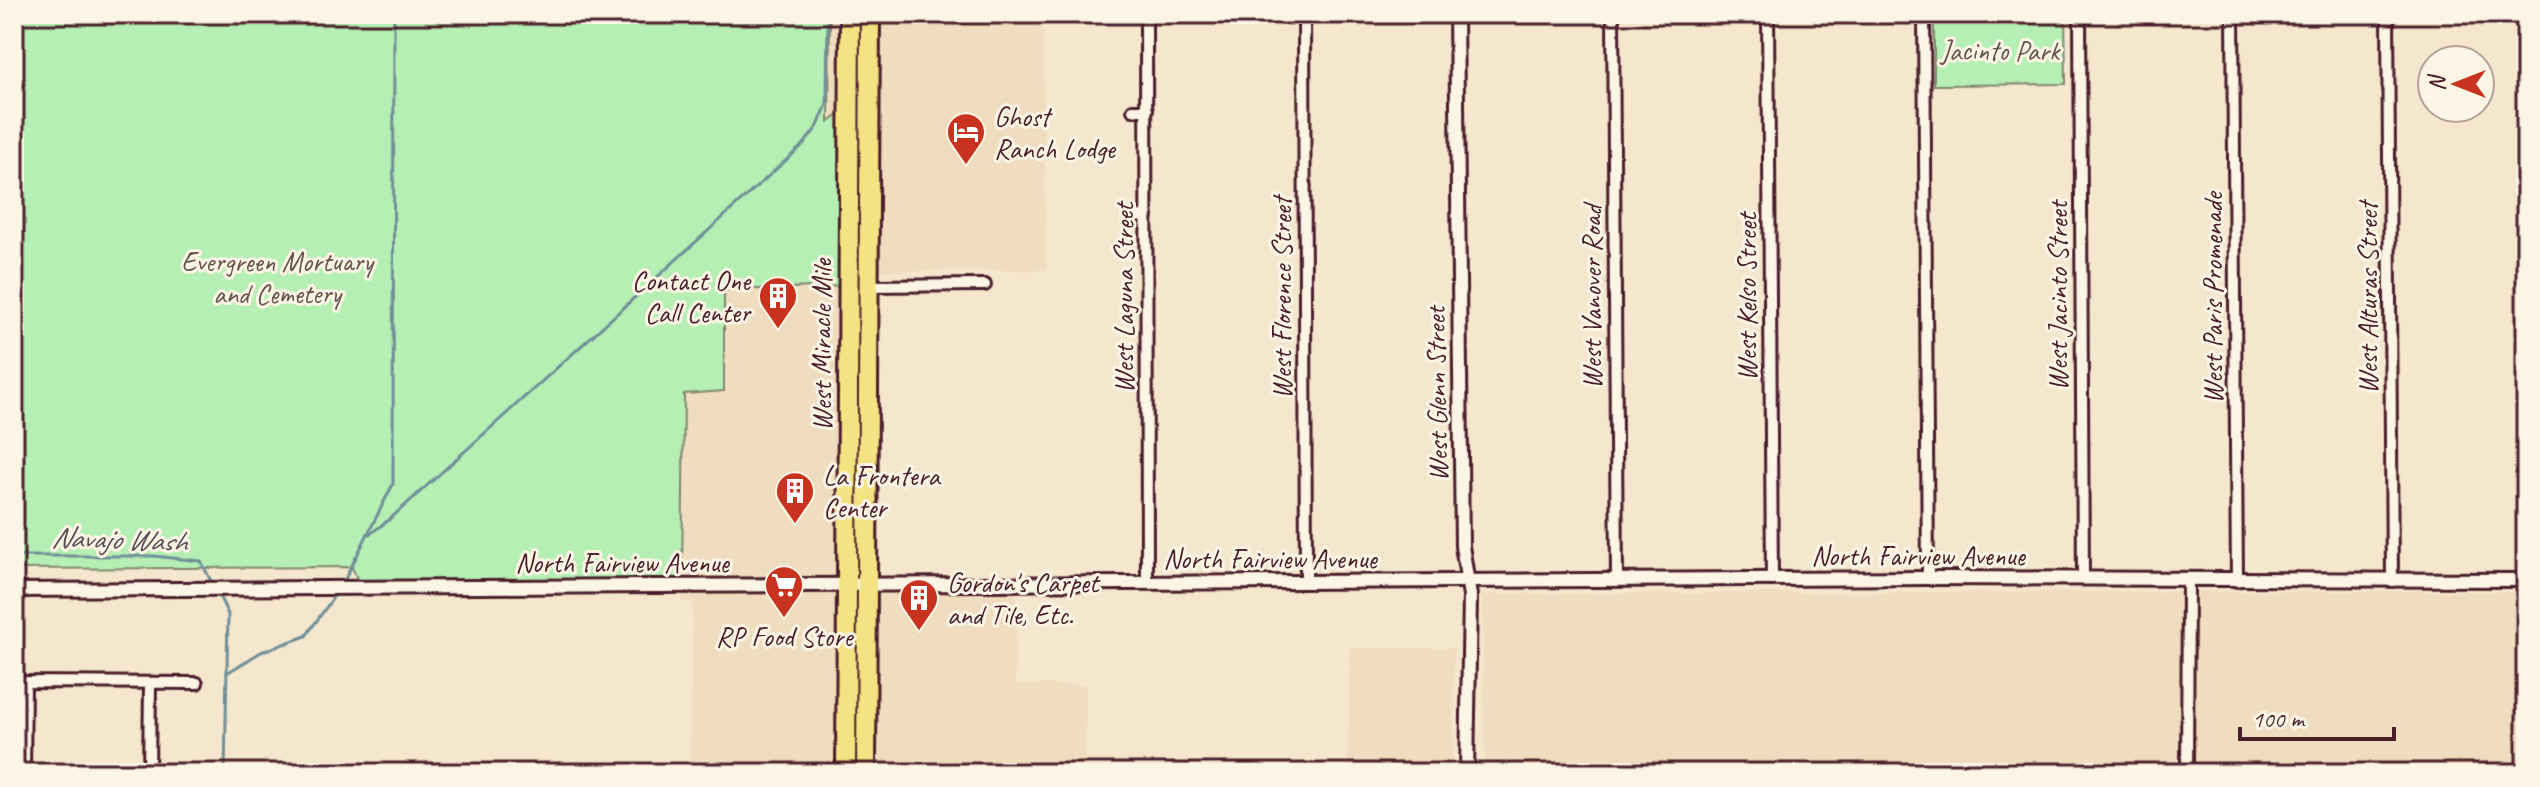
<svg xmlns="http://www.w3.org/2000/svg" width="2540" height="787" font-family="Caveat,sans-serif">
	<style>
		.built { fill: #f0dcbe }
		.green { fill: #b5efb3; stroke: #80876f; stroke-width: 2 }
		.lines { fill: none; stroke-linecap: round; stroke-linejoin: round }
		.stream { stroke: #6f8f98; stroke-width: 3 }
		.minor-casing { stroke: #4a1f2b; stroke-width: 16 }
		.tertiary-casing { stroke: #4a1f2b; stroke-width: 18 }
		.trunk-casing { stroke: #4a1f2b; stroke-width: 24 }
		.minor { stroke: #fcf5e5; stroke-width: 10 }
		.tertiary { stroke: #fcf5e5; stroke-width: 12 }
		.trunk { stroke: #f4e382; stroke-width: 18 }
		.labels { text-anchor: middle; stroke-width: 6; stroke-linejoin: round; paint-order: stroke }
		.park-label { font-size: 28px; fill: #65534d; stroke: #fcf5e5 }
		.poi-label { font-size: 28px; fill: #4a1f2b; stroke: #fcf5e5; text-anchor: start }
		.street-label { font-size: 28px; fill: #4a1f2b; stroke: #fcf5e5 }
		.water-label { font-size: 30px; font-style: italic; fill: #5a4e58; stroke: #fcf5e5 }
	</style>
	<rect width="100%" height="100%" fill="#f5e6ce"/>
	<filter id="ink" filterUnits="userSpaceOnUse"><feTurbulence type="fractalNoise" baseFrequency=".0125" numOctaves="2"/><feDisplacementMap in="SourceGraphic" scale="16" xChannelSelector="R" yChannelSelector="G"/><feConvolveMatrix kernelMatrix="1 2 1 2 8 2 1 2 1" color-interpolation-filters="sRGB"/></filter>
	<g filter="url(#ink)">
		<!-- built -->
		<g class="built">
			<path d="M830 14H1043L1046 270 881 271 880 286 869 287 868 585H1016L1015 684 1086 685 1085 773H689L693 602H682L684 394 724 391V290L849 286V107L829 123Z"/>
			<path d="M2399 591 2526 592V773H1485L1482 594Z"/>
			<path d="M1350 648H1454L1453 773H1298L1348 770Z"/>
		</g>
		<!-- green -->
		<g class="green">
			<path d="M14 14H830L829 122 850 107 849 286 724 290V391L684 394 682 585 361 588 352 567 14 569Z"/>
			<path d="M1934 14H2065L2066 84 1934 85Z"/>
		</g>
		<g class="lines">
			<!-- stream -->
			<g class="stream">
				<path d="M370 534 390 519 804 144 818 126 827 104 828 14"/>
				<path d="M14 556H153L201 561 213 585"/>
				<path d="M343 583 393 484 394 14"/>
				<path d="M217 592 228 614 225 773"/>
				<path d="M227 673 261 652 306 636 337 592"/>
			</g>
			<defs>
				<g id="minor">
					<path d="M1146 14 1147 583"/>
					<path d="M1304 14 1306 581"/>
					<path d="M1613 14 1617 580"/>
					<path d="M1768 14 1772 580"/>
					<path d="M1924 14 1928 578"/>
					<path d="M2080 14 2083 579"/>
					<path d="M2233 14 2237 581"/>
					<path d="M2388 14 2392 581"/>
					<path d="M1133 110H1147"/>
					<path d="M1131 217 1147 216"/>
					<path d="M867 286 985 285"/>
					<path d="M14 682 197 683"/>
					<path d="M24 773 25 682"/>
					<path d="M149 773 150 683"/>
					<path d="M2187 773 2188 580"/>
				</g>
				<g id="tertiary">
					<path d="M1456 14 1462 546 1470 596 1467 773"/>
					<path d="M14 590 1928 578 2526 580"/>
				</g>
				<g id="trunk">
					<path d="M846 773 850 14"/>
					<path d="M866 773 870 14"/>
				</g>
			</defs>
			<!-- minor casing -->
			<use href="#minor" class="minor-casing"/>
			<!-- tertiary casing -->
			<use href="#tertiary" class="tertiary-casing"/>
			<!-- trunk casing -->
			<use href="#trunk" class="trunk-casing"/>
			<!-- minor -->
			<use href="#minor" class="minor"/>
			<!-- tertiary -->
			<use href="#tertiary" class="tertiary"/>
			<!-- trunk -->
			<use href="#trunk" class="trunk"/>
		</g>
	</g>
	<!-- icons -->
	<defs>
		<symbol id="hotel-pin" viewBox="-11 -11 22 30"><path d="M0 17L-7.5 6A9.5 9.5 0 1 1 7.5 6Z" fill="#c8321e" stroke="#fcf5e5"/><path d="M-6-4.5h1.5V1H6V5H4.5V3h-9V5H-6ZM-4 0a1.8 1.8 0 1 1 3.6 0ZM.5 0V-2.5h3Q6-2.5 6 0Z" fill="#fff"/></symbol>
		<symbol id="building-pin" viewBox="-11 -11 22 30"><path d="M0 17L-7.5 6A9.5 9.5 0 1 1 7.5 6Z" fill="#c8321e" stroke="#fcf5e5"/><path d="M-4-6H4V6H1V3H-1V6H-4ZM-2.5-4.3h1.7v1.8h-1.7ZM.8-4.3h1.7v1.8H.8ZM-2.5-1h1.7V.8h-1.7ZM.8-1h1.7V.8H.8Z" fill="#fff"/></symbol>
		<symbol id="supermarket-pin" viewBox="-11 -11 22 30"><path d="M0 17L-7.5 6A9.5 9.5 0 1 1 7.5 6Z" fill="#c8321e" stroke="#fcf5e5"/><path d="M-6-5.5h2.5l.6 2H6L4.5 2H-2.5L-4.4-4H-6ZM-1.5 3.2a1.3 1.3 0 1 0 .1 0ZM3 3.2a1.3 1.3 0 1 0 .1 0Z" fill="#fff"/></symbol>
	</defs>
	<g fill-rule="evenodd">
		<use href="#hotel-pin" x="944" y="110" width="44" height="60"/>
		<use href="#building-pin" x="756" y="274" width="44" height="60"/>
		<use href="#building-pin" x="773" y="469" width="44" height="60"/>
		<use href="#supermarket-pin" x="762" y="563" width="44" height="60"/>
		<use href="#building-pin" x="897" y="576" width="44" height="60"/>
	</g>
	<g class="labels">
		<!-- park labels -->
		<g class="park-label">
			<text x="2000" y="60">Jacinto Park</text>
			<text x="277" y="271">Evergreen Mortuary<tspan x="277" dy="32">and Cemetery</tspan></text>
		</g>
		<!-- poi labels -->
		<g class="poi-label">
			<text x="994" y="126">Ghost<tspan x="994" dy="32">Ranch Lodge</tspan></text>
			<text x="750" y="290" text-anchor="end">Contact One<tspan x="750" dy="32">Call Center</tspan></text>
			<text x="823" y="485">La Frontera<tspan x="823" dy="32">Center</tspan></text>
			<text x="947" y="592">Gordon's Carpet<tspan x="947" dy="32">and Tile, Etc.</tspan></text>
			<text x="784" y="646" text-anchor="middle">RP Food Store</text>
		</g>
		<!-- street labels -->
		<g class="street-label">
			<text transform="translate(2057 296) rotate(-90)" y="10">West Jacinto Street</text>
			<text transform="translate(1591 297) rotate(-90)" y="10">West Vanover Road</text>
			<text transform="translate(1746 297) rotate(-90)" y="10">West Kelso Street</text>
			<text transform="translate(1123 298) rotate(-90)" y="10">West Laguna Street</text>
			<text transform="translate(1281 298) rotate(-90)" y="10">West Florence Street</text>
			<text transform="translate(2212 298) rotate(-90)" y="10">West Paris Promenade</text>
			<text transform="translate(2367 298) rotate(-90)" y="10">West Alturas Street</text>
			<text transform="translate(821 345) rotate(-90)" y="10">West Miracle Mile</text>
			<text transform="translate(1436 394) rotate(-91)" y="10">West Glenn Street</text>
			<text x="1918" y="565">North Fairview Avenue</text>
			<text x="1270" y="568">North Fairview Avenue</text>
			<text x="622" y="572">North Fairview Avenue</text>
		</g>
		<!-- water labels -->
		<g class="water-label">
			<text transform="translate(119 539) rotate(2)" y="10">Navajo Wash</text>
		</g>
	</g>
	<!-- margin -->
	<rect width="2540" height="787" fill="none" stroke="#fcf5e5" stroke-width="48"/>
	<rect x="24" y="24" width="2492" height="739" fill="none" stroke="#4a1f2b" stroke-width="3" filter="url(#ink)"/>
	<!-- north arrow -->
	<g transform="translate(2456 84) rotate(270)"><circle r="38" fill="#fcf5e5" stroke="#b59f9b" stroke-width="2"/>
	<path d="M0-6L14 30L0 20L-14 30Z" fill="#c8321e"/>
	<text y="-12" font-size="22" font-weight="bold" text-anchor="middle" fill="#4a1f2b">N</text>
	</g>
	<!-- scale -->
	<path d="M2240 727v12h154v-12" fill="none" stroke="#4a1f2b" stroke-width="4"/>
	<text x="2252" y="727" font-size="24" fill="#4a1f2b" stroke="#fcf5e5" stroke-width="6" paint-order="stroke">100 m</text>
</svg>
